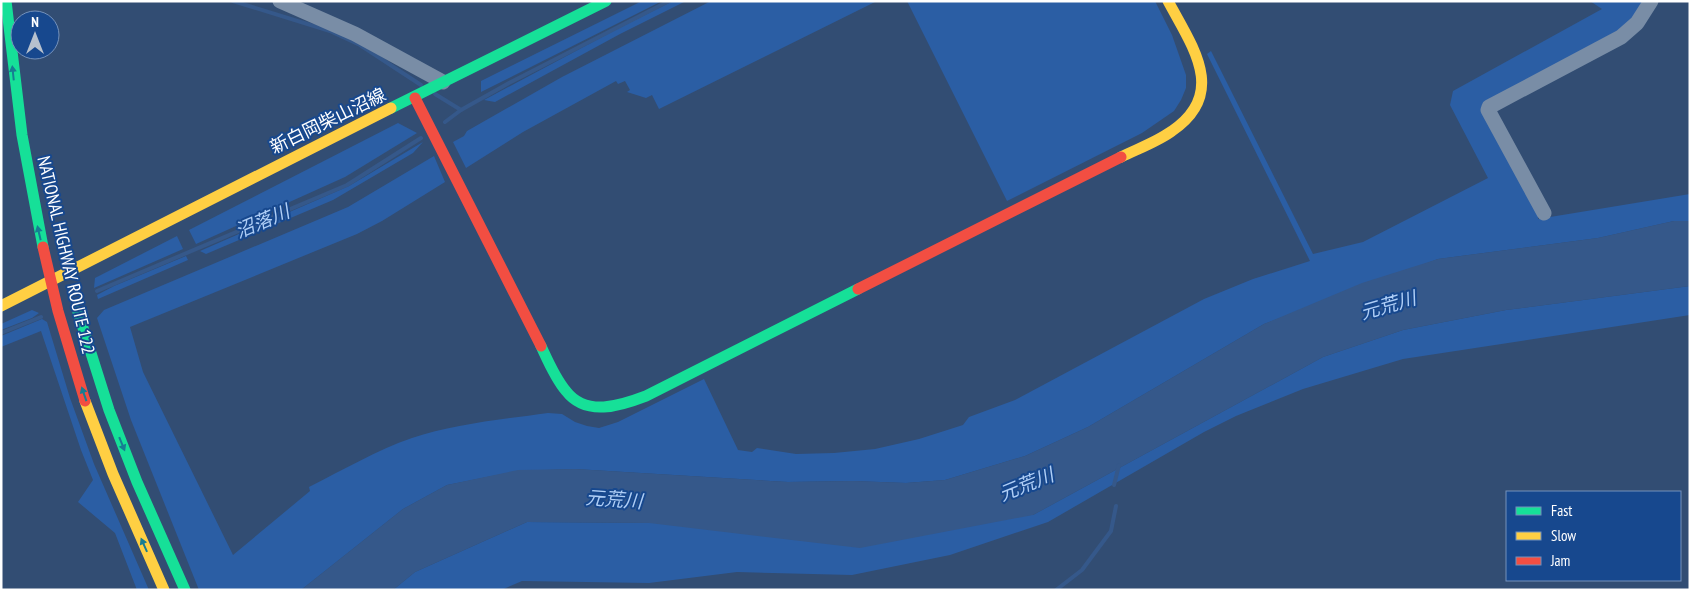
<svg xmlns="http://www.w3.org/2000/svg" width="1691" height="591" font-family="'PT Sans Narrow','Noto Sans JP',sans-serif">
	<style>
		.green { fill: #2b5ea4 }
		.water { fill: #35588a }
		.lines { fill: none; stroke-linecap: round; stroke-linejoin: round }
		.stream { stroke: #35588a; stroke-width: 4 }
		.street { stroke: #798da6; stroke-width: 15 }
		.fast { stroke: #16e098; stroke-width: 11 }
		.slow { stroke: #ffcf43; stroke-width: 11 }
		.jam { stroke: #f24e42; stroke-width: 11 }
		.oneway { fill: #177d92 }
		.labels { text-anchor: middle; stroke-width: 4; stroke-linejoin: round; paint-order: stroke }
		.street-label { font-size: 18px; fill: #fff; stroke: #17488e }
		.water-label { font-size: 19px; font-style: italic; fill: #afcef6; stroke: #17488e }
	</style>
	<rect width="100%" height="100%" fill="#324d73"/>
	<!-- green -->
	<g class="green">
		<path d="M642 1H662L481 92V81Z"/>
		<path d="M673 1H686L620 34 495 102 484 100 617 29Z"/>
		<path d="M711 1H877L659 109 652 95 646 98 627 92 630 90 625 81 618 84 616 81 523 132 466 168 453 142 464 136 467 131 562 77Z"/>
		<path d="M907 1H1155L1172 35 1186 75V88L1181 100 1174 111 1142 133 1007 201Z"/>
		<path d="M1590 1H1645L1632 18 1619 30 1483 104 1539 214 1538 219 1690 194V221H1674L1598 238 1438 259 1264 324 1088 427 1025 456 945 480 906 483 853 481 788 482 575 469 518 471 447 485 403 509 301 590H199L131 420 97 318 104 310 348 207 434 156 445 182 382 221 357 234 130 327 143 372 233 555 310 491 309 487C343 470 377 450 412 438 453 424 505 419 548 413L562 414 575 422 587 426 599 428 618 422 704 379 738 450 752 452 757 448 796 454 834 453 875 449 919 439 963 425 969 417 1015 400 1204 299 1253 279 1310 261 1207 54 1211 51 1313 254 1363 242 1488 178 1450 105 1453 91 1602 9Z"/>
		<path d="M398 123 417 133 345 177 196 244 189 230Z"/>
		<path d="M423 142 413 153 333 200 206 254 200 251 349 186Z"/>
		<path d="M177 236 183 249 94 288 95 278Z"/>
		<path d="M186 256 188 260 98 299 97 295 114 286Z"/>
		<path d="M1690 286V315L1403 359 1303 389 1236 416 1204 432 1048 522 950 555 852 575 737 572 649 583 522 581 501 590H393L415 572 527 522 649 523 1033 515 1323 357 1403 330 1506 310Z"/>
		<path d="M32 310 39 313 32 318 1 330V324Z"/>
		<path d="M42 319 47 322 70 398 94 464 149 590H137L115 533 78 502 93 480 81 450 41 331 1 347V336Z"/>
	</g>
	<!-- water -->
	<path class="water" d="M1674 221H1690V286L1506 310 1403 330 1323 357 1033 515 860 548 649 523 527 522 415 572 393 590H301L403 509 447 485 518 470 575 469 788 482 853 481 906 483 945 480 1025 456 1088 427 1264 324 1362 283 1438 259 1598 238Z"/>
	<g class="lines">
		<!-- stream -->
		<g class="stream">
			<path d="M233 1 330 31 360 45 421 85"/>
			<path d="M435 94 461 110"/>
			<path d="M445 122 461 110 509 83 669 1"/>
			<path d="M97 291 347 185 421 138"/>
			<path d="M1 333 41 317"/>
			<path d="M1114 485 1119 465"/>
			<path d="M1056 590 1082 570 1111 531 1116 506"/>
		</g>
		<!-- street -->
		<g class="street">
			<path d="M280 1 355 34 443 82"/>
			<path d="M1544 213 1488 110 1489 107 1621 37 1637 23 1651 1"/>
		</g>
		<!-- fast -->
		<g class="fast">
			<path d="M6 1 22 135 43 247"/>
			<path d="M391 108 606 1"/>
			<path d="M78 312 109 410 137 482 185 590"/>
			<path d="M541 346C548 361 555 378 566 391 586 417 620 406 646 396L858 289"/>
		</g>
		<!-- slow -->
		<g class="slow">
			<path d="M1121 157C1137 149 1157 142 1172 131 1228 93 1192 46 1168 1"/>
			<path d="M1 306 391 108"/>
			<path d="M85 401 113 474 164 590"/>
		</g>
		<!-- jam -->
		<g class="jam">
			<path d="M415 98 541 346"/>
			<path d="M43 247 58 311 85 401"/>
			<path d="M858 289 1121 157"/>
		</g>
	</g>
	<!-- one-way arrows -->
	<defs><path id="oneway-solid" d="M-6-.8H1V-3.2L6.5 0L1 3.2V.8H-6Z" transform="scale(1.25)"/></defs>
	<g class="oneway">
		<use href="#oneway-solid" transform="translate(13 73) rotate(-96)"/>
		<use href="#oneway-solid" transform="translate(39 233) rotate(-103)"/>
		<use href="#oneway-solid" transform="translate(84 394) rotate(-109)"/>
		<use href="#oneway-solid" transform="translate(122 444) rotate(68)"/>
		<use href="#oneway-solid" transform="translate(144 545) rotate(-114)"/>
	</g>
	<g class="labels">
		<!-- street labels -->
		<g class="street-label">
			<text transform="translate(328 121) rotate(-26)" y="6">新白岡柴山沼線</text>
			<text transform="translate(66 255) rotate(77)" y="6">NATIONAL HIGHWAY ROUTE 122</text>
		</g>
		<!-- water labels -->
		<g class="water-label">
			<text transform="translate(262 221) rotate(-23)" y="7">沼落川</text>
			<text transform="translate(1388 305) rotate(-16)" y="7">元荒川</text>
			<text transform="translate(1026 484) rotate(-22)" y="7">元荒川</text>
			<text transform="translate(614 499) rotate(4)" y="7">元荒川</text>
		</g>
	</g>
	<!-- border -->
	<rect width="1691" height="591" fill="none" stroke="#ffffff" stroke-width="5"/>
	<!-- legend -->
	<rect x="1506" y="491" width="175" height="90" fill="#17488e" stroke="#7491bb"/>
	<rect x="1516" y="507" width="25" height="8" fill="#16e098" stroke="#7491bb"/>
	<text x="1551" y="516" font-size="15" fill="#ffffff">Fast</text>
	<rect x="1516" y="532" width="25" height="8" fill="#ffcf43" stroke="#7491bb"/>
	<text x="1551" y="541" font-size="15" fill="#ffffff">Slow</text>
	<rect x="1516" y="557" width="25" height="8" fill="#f24e42" stroke="#7491bb"/>
	<text x="1551" y="566" font-size="15" fill="#ffffff">Jam</text>
	<!-- north arrow -->
	<g transform="translate(35 35)"><circle r="24" fill="#17488e" stroke="#7491bb"/>
	<path d="M0-4L9 19L0 12L-9 19Z" fill="#b7c1ce"/>
	<text y="-8" font-size="14" font-weight="bold" text-anchor="middle" fill="#ffffff">N</text>
	</g>
</svg>
